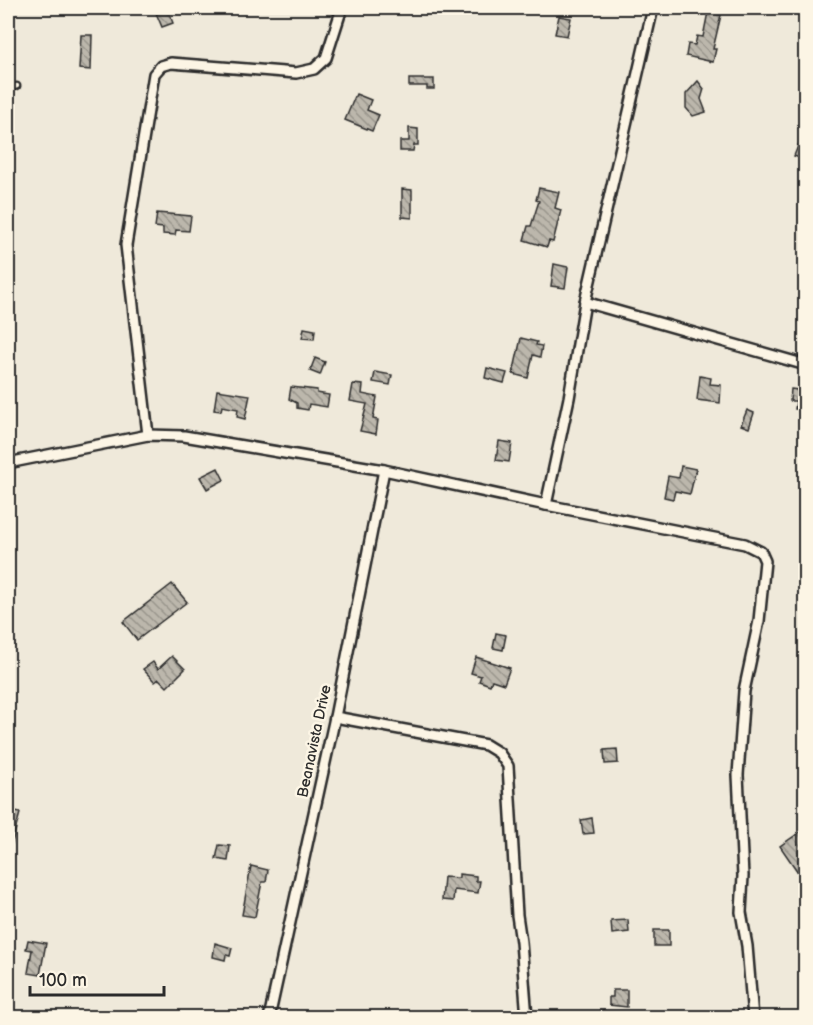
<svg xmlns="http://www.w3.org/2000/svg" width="813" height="1025" font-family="'Balsamiq Sans',sans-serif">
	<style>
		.building { fill: url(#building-back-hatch); stroke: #2b2b2b; stroke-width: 1.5 }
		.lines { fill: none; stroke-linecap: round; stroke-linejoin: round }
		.lane-casing { stroke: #2b2b2b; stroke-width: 9 }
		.street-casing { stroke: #2b2b2b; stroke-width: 14 }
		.lane { stroke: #fcf5e5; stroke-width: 4.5 }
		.street { stroke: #fcf5e5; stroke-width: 9 }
		.labels { text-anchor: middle; stroke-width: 5; stroke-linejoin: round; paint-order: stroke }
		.street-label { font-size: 15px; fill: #2b2b2b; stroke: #fcf5e5 }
	</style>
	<defs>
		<pattern id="building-back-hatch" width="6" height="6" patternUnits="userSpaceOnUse" patternTransform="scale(1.5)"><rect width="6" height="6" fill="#bcb7ac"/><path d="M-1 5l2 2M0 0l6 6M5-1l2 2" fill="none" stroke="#99958c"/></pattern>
	</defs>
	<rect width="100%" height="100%" fill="#efe9da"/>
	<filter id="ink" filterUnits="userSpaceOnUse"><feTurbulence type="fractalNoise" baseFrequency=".0167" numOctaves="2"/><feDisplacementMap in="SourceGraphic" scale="12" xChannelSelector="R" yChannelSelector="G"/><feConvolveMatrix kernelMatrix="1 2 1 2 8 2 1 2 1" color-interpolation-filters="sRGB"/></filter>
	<g filter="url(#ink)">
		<!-- building -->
		<g class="building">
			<path d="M167 8 173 23 162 27 156 13Z"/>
			<path d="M708 12 721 15 713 49H716L713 62 686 56 688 44 695 45 697 36 703 37Z"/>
			<path d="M559 16 571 18 567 36 555 34Z"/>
			<path d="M81 35H92L91 70 79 69Z"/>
			<path d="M409 79H434V89H427V86H409Z"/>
			<path d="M698 81 704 89 701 99 706 112 693 116 686 108V94Z"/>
			<path d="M356 94 371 100 367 110 379 115 372 131 345 120Z"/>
			<path d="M409 128 418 129V145H414L413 151H400V141H409Z"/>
			<path d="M800 141 806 143V160L794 156Z"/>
			<path d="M539 188 559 192 555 208 561 210 553 242 549 241 547 247 524 240 528 226H531L539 201 536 200Z"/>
			<path d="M402 189 412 190V218L402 217Z"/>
			<path d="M157 213 191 216 189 231 176 230 175 235 163 234V228L155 227Z"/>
			<path d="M554 264 568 267 565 288 551 286Z"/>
			<path d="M304 328 315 330 314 339 302 338Z"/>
			<path d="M521 338 537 342 536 345 542 346 540 357 533 355 528 378 513 374Z"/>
			<path d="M315 358 325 362 320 375 310 371Z"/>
			<path d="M487 368 507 373 504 383 485 378Z"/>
			<path d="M375 372 392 375 390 385 373 382Z"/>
			<path d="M700 376 711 378 710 384 721 385 720 403 697 400Z"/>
			<path d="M353 384 363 385 362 394 377 397 373 419 378 420 376 434 360 431 367 404 350 401Z"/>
			<path d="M291 387 317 390V393L329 395 327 407 309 404 308 410 297 408V403L289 399Z"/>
			<path d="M791 389 806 391V410L795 409 796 401H790Z"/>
			<path d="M217 390 250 395 245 419 237 417 238 409 222 406 221 411 214 410Z"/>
			<path d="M747 410 754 413 749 428 741 425Z"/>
			<path d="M499 441 512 443 509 462 496 460Z"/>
			<path d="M681 466 696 469 690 494 675 491 673 499 664 497 668 476 679 478Z"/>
			<path d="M218 468 224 480 207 489 200 477Z"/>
			<path d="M172 584 187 602 137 640 123 622Z"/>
			<path d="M496 633 506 635 503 650 493 648Z"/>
			<path d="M172 656 185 669 167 687 159 679 155 682 143 669 153 662 158 669Z"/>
			<path d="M476 657 510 668 504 684 492 680 490 685 479 681 481 676 471 673Z"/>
			<path d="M617 749 618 763 605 764 604 750Z"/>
			<path d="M8 810 20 813 10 850H8Z"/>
			<path d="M592 818 594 833 583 834 581 820Z"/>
			<path d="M806 828V884L780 846Z"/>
			<path d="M219 845 230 846 228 861 216 859Z"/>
			<path d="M251 866 268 870 266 882H262L255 917 242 915Z"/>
			<path d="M459 874 476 876V881H480L478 893 454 890 453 901 442 900 444 877 459 878Z"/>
			<path d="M628 920 629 932 612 934 611 921Z"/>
			<rect x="654" y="930" width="15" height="16"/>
			<path d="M28 940 46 943 40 975 28 973 32 950 26 949Z"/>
			<path d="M215 943 232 948 230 956 226 955 225 960 213 957Z"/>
			<path d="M613 990H627V1007L609 1005V997H613Z"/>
		</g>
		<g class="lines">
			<defs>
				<path id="lane" d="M8 88 17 86"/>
				<g id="street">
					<path d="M585 302 806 365"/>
					<path d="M148 435 126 245 154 74 161 66 171 63 296 73 314 69 326 58 342 8"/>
					<path d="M8 463 148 435 184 436 384 470 546 505 569 398 585 302 653 8"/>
					<path d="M546 505 745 544 761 552 765 561 759 621 744 691 738 775 743 876 741 912 747 946 753 1018"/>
					<path d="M335 717 486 745 499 753 508 766 517 915 521 942 527 1018"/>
					<path d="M269 1018 335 717 384 470"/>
				</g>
			</defs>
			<!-- lane casing -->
			<use href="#lane" class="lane-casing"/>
			<!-- street casing -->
			<use href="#street" class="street-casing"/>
			<!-- lane -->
			<use href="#lane" class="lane"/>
			<!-- street -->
			<use href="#street" class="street"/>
		</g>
	</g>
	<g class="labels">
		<!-- street labels -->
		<g class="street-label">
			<text transform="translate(314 741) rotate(-78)" y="5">Beanavista Drive</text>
		</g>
	</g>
	<!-- margin -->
	<rect width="813" height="1025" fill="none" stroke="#fcf5e5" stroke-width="30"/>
	<rect x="15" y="15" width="783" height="995" fill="none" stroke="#2b2b2b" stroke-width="2" filter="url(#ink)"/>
	<!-- scale -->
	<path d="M30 986v9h134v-9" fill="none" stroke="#2b2b2b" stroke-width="3"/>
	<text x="39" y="986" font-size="18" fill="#2b2b2b" stroke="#fcf5e5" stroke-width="4.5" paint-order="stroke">100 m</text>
</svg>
